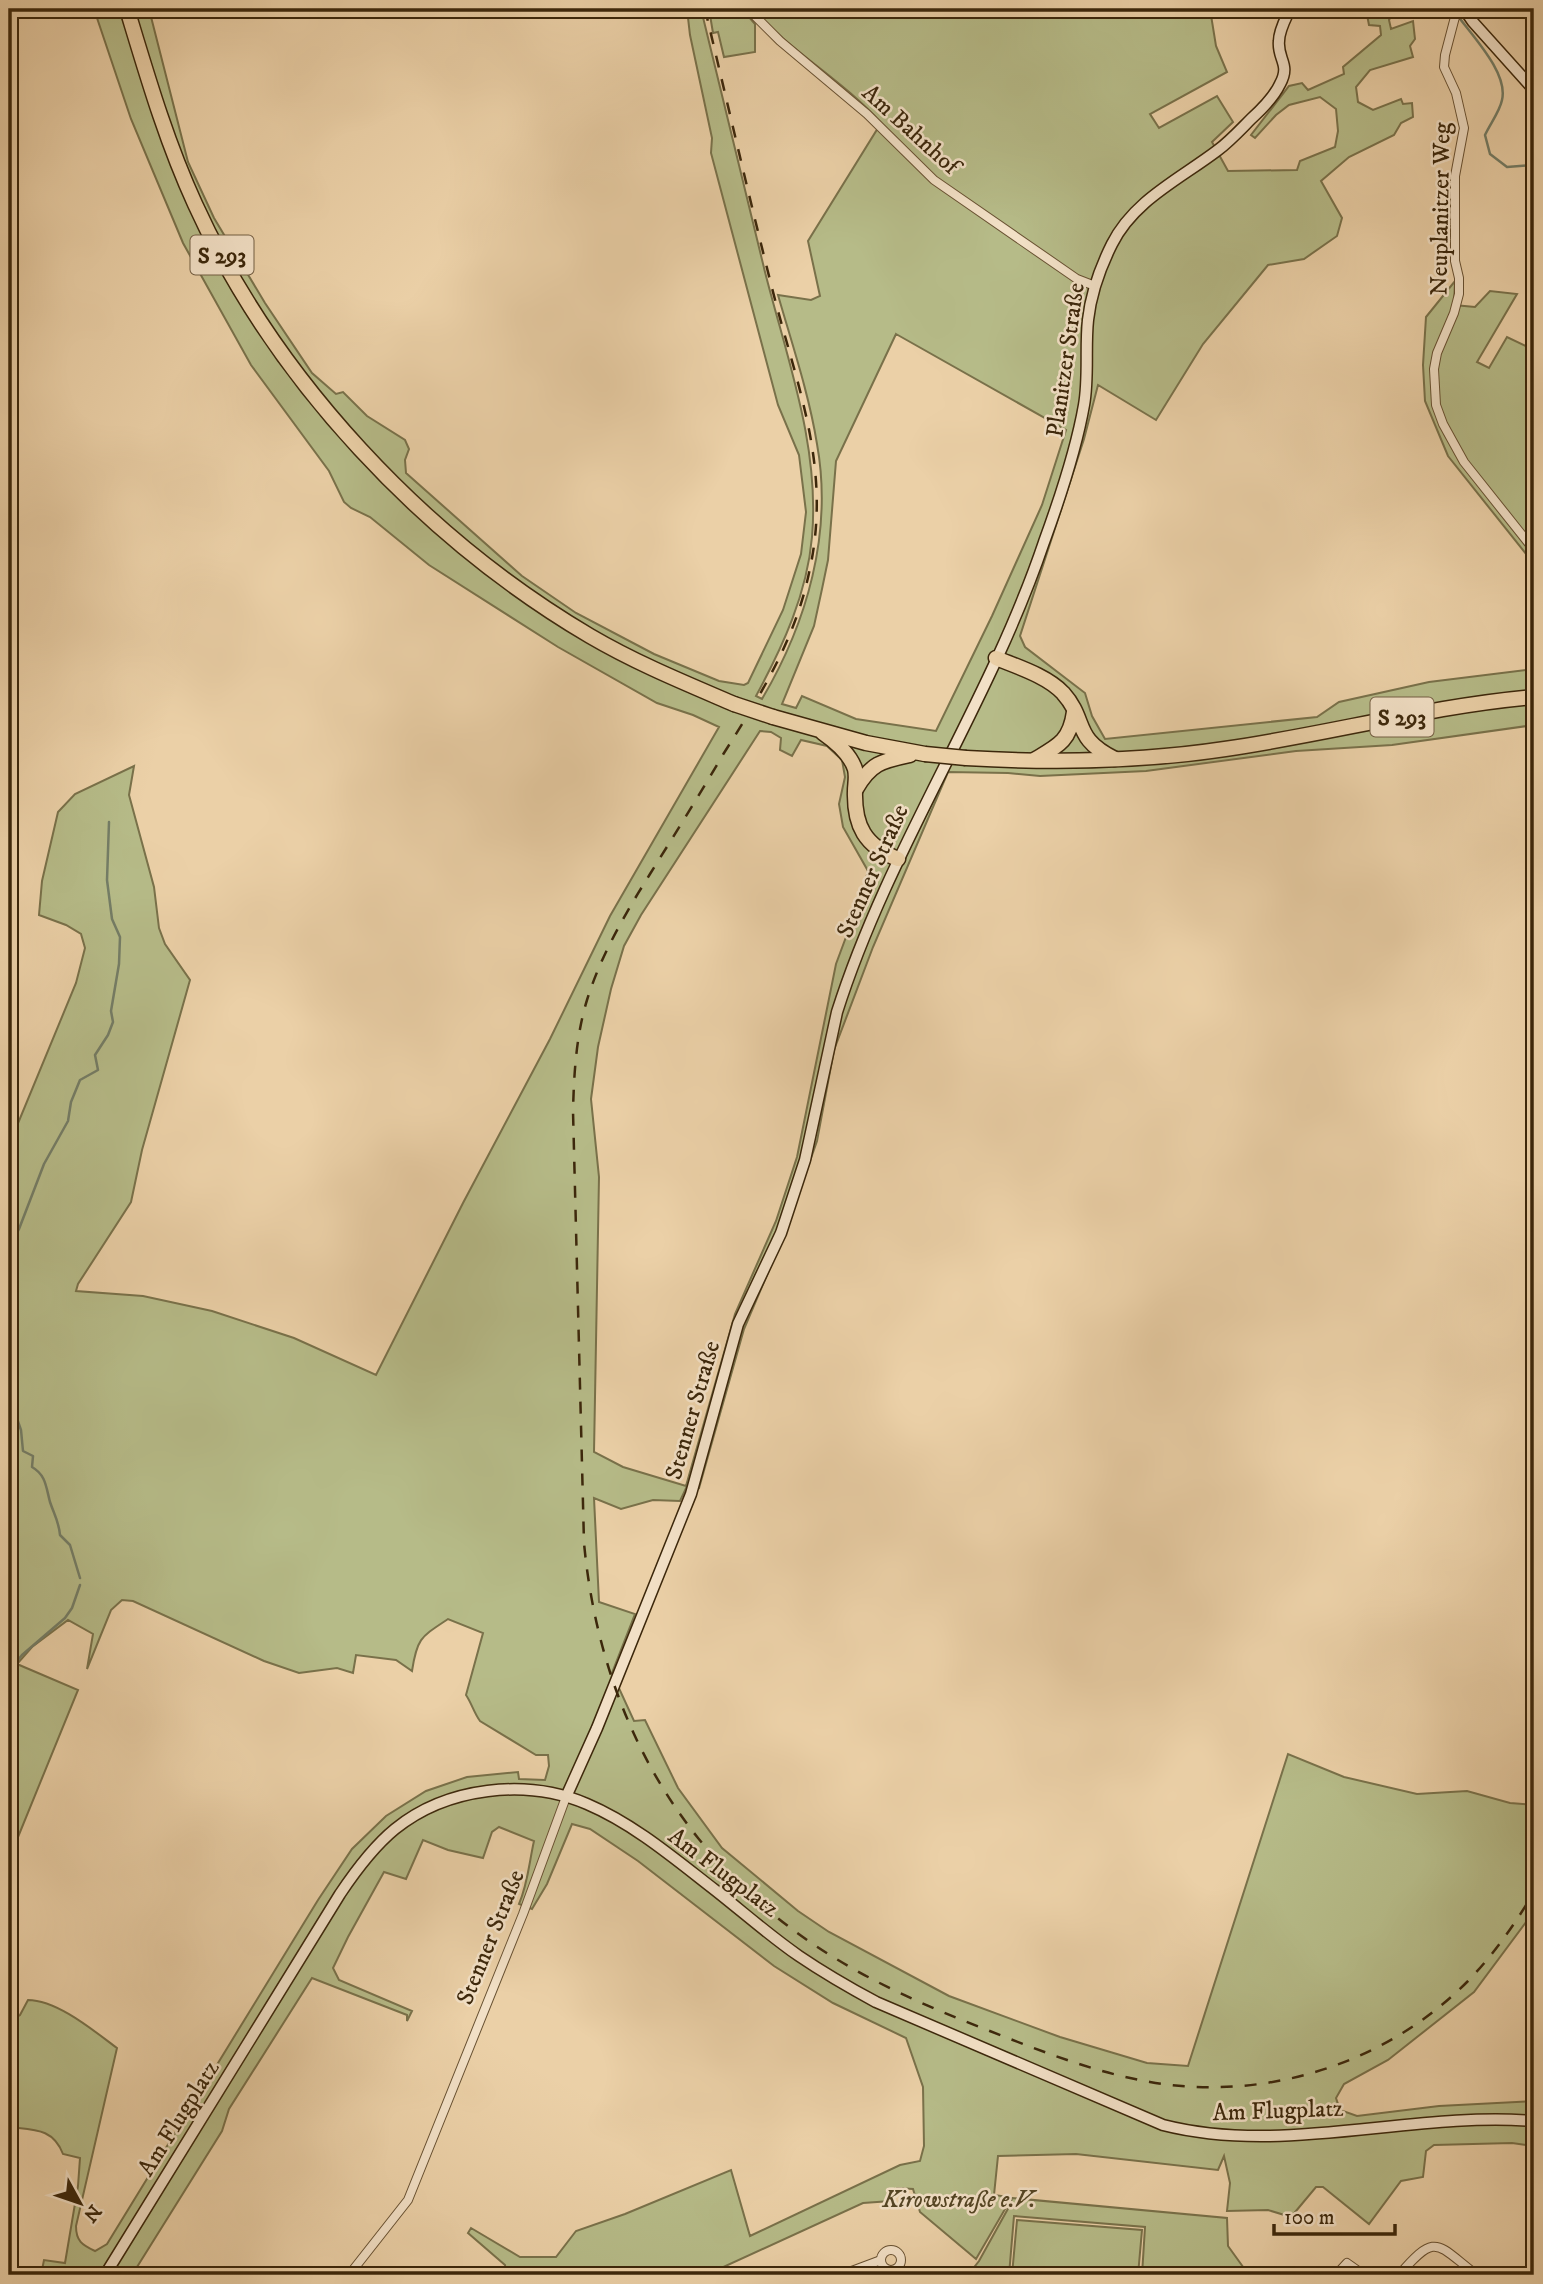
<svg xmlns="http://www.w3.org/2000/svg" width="1543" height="2284" font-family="'IM FELL DW Pica',serif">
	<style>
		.green { fill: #b6bb88; stroke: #79714a; stroke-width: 2; fill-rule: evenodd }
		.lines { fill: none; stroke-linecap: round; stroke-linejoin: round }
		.stream { stroke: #747d66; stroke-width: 2.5 }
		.street-casing { stroke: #685132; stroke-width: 10 }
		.secondary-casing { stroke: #3c270b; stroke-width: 13 }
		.highway-casing { stroke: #3c270b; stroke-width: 17 }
		.street { stroke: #f2e0c6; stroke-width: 8 }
		.secondary { stroke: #f2e0c6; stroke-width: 10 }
		.highway { stroke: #ebd0a7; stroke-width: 14 }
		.tram { stroke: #3c270b; stroke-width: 2 }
		.rail { stroke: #3c270b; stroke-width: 2.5; stroke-dasharray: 12 12; stroke-linecap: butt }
		.highway-bridge-casing { stroke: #3c270b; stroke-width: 17; stroke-linecap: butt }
		.highway-bridge { stroke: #ebd0a7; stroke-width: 14 }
		.labels { text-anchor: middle; stroke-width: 5; stroke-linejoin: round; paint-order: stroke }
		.shield { fill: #f2e0c6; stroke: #735e43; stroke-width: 2 }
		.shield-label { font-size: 23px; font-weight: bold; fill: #3c270b }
		.street-label { font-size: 24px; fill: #3c270b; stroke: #f2e0c6 }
		.park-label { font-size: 24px; font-style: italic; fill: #544524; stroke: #f2e0c6 }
	</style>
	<rect width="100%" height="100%" fill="#ebd0a7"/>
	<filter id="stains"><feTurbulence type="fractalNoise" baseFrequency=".00286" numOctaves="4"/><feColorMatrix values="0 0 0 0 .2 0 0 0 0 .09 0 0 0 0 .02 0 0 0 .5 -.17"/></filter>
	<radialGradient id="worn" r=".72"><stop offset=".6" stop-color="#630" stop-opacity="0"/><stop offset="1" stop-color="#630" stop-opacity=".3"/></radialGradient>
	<!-- green -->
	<g class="green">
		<path d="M94 9H149L188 162 214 218 265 303 312 373 336 394 343 392 367 416 405 440 409 449 405 460 406 473 522 576 576 613 654 654 719 681 744 685 748 683 783 610 801 554 806 512 799 455 778 405 711 153 712 138 690 35 687 9H701C723 96 743 184 765 272 787 359 820 446 812 537 807 594 783 646 756 696L762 699C807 623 833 533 817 444 809 394 792 344 778 295L811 300 820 296 808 241 881 123C843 80 791 52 753 9H1210L1216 46 1227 72 1150 114 1159 128 1217 96 1233 122 1212 142 1228 171 1297 170 1300 161 1335 147 1338 131 1336 109 1320 97 1289 105 1276 115 1255 138 1251 135 1289 86 1302 83 1308 90 1344 74 1343 67 1381 35 1380 26 1369 25 1367 15 1370 9H1395L1389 20 1391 29 1413 21 1415 39 1410 46 1413 57 1370 70 1356 87 1358 102 1373 110 1401 99 1403 104 1412 103 1413 117 1401 123 1394 135 1349 157 1321 181 1342 218 1337 236 1304 259 1268 265 1203 344 1156 420 1098 385 1084 439 1020 636 1025 647 1085 693 1092 716 1105 739 1317 717 1339 702 1429 682 1534 669V725L1392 745 1296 751 1146 771 1040 776 1008 773 948 772 873 947 834 1050 817 1141 784 1235 744 1329 699 1488 687 1486 680 1501 653 1500 621 1509 594 1498 599 1602 635 1614 612 1673 634 1721 645 1720 678 1788 722 1848 798 1911 829 1932 949 1996 1060 2037 1147 2063 1188 2066 1288 1754 1344 1777 1417 1794 1467 1791 1510 1803 1534 1805V1910L1532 1914 1474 1992 1388 2060 1344 2084 1336 2098 1340 2110 1357 2116 1439 2106 1534 2101V2146L1512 2143 1434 2145 1426 2151 1423 2177 1401 2181 1369 2224 1323 2187H1316L1291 2217 1268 2210 1227 2211 1230 2183 1224 2156 1218 2170 1076 2154 998 2156 994 2195 1009 2197 1008 2204 976 2259 920 2212 913 2189 897 2188 891 2201 863 2203 706 2275H506L505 2265 468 2233 471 2228 520 2257H556L576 2231 625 2214 731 2170 750 2236 900 2165 920 2161 924 2146 923 2087 906 2038 833 2003 774 1966 638 1861 590 1829 572 1824 547 1884 532 1909 519 1904C528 1883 529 1863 534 1841L499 1827 492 1832 483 1858 448 1850 423 1840 406 1879 384 1872 348 1937 333 1968 339 1980 412 2011 407 2021V2015L312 1978 229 2109 222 2131 132 2275H41L44 2260 65 2263 78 2186 80 2158 63 2154C53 2128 34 2130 9 2127V2019L12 2020 20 2015 28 2000C57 2000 94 2031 117 2048L76 2226C76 2241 82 2245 95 2251L107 2244 318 1900 352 1849 386 1816 426 1791 467 1777 518 1772 519 1779 545 1780 549 1766 548 1755H536L480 1721C474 1713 472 1704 466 1695L483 1633 448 1619C421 1637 417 1638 412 1671L396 1660 356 1655 353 1673 337 1668 299 1673 264 1661 133 1601 122 1600 111 1610 87 1669 93 1634 68 1620 32 1647 17 1664 78 1690 18 1837 17 1854 9 1879V1145L76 983 85 948 81 934 66 925 39 915 42 881 58 812 75 794 134 766 129 795 154 887 159 928 165 944 190 980 142 1150 131 1202 78 1284 76 1291 143 1296 212 1311 294 1338 376 1375 463 1203 550 1039 610 916 719 727 693 715 657 703 558 647 429 565 370 517 351 508 344 502 329 471 251 365 183 243 131 119ZM896 334 1066 430 1042 505 992 616 936 731 856 719 802 696 796 708 782 704 814 626 822 589 828 560 836 461ZM760 731 771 732 781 738 780 750 792 756 801 740 827 746 842 760 845 777 839 804 843 827 868 871 862 894 836 964 797 1157 776 1221 735 1314 686 1486 623 1467 594 1452 599 1177 591 1099 598 1047 611 989 624 946 641 915Z"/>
		<path d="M709 9H742L755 24V52L724 57 718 32 713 33Z"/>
		<path d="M1455 281 1454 305 1475 307 1490 291 1517 294 1477 362 1489 368 1507 337 1534 350 1528 369 1534 374V564L1448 456 1425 401 1423 365 1426 317Z"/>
		<path d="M1012 2198 1227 2218 1228 2246 1246 2271 1241 2275H1142L1145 2227 1014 2216 1009 2275H968L979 2261 1010 2205Z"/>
		<path d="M1017 2220 1142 2230 1138 2275H1012Z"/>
	</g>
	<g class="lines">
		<!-- stream -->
		<g class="stream">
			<path d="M1453 9C1467 31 1509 71 1502 100 1500 111 1490 124 1485 135L1490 154 1507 167 1534 165"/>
			<path d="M9 1248 19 1229 44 1164 68 1121 71 1102 80 1080 98 1070 95 1055 108 1035 113 1022 111 1011 119 964 120 937 112 919 107 880 109 822"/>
			<path d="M9 1396 21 1430 23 1451 33 1456 32 1467C46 1475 46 1487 50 1502 54 1514 59 1522 60 1535L70 1545 80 1578"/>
			<path d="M9 1671 22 1655 65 1618 72 1608 80 1585"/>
		</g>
		<defs>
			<g id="street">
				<path d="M748 9 780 41 867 114 934 180 1077 279 1095 286"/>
				<path d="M1465 10 1455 17 1445 55 1444 67 1456 93 1464 128 1455 176V261L1459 278V294L1454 313 1437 353 1434 369 1436 405 1443 424 1464 462 1534 550"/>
				<circle cx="891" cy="2260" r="10"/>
				<path d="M349 2275 408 2200 523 1914 566 1797"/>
				<path d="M841 2275 881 2260"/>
				<path d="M1336 2275 1347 2263 1364 2275"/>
				<path d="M1399 2275C1437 2231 1436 2244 1477 2275"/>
			</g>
			<g id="secondary">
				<path d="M1464 9 1473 22 1534 90"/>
				<path d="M566 1797 597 1728 691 1494 738 1324 781 1233 805 1160 837 1012C889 848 989 705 1044 542 1060 498 1076 451 1084 405 1089 377 1085 348 1088 320 1091 293 1100 268 1112 244 1134 200 1180 179 1218 150 1230 141 1240 130 1251 119 1262 109 1274 97 1280 84 1291 64 1277 59 1279 41 1279 30 1286 18 1290 9"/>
				<path d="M105 2275 340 1894C356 1870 373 1847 395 1829 447 1787 526 1778 587 1804 634 1824 675 1859 715 1890 743 1912 770 1936 799 1956 824 1973 850 1988 876 2002L1163 2125C1285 2156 1411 2111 1534 2121"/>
			</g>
			<g id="highway">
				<path d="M127 9C147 75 166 141 195 204 275 380 424 538 590 636 636 663 685 683 734 704"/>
				<path d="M996 658C1018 667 1047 676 1063 693 1088 721 1072 738 1115 759"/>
				<path d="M773 717 866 743 925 754"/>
				<path d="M823 733C836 742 850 754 855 769 857 777 855 784 855 791 854 826 865 846 898 859"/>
				<path d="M966 758C1053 763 1139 762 1225 749 1329 734 1430 706 1534 697"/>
				<path d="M1034 760C1058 746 1070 741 1074 712"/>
				<path d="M856 789C871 763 882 761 910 755"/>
			</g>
		</defs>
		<!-- street casing -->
		<use href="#street" class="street-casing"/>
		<!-- secondary casing -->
		<use href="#secondary" class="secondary-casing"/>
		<!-- highway casing -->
		<use href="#highway" class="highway-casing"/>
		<!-- street -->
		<use href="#street" class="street"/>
		<!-- secondary -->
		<use href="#secondary" class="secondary"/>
		<!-- highway -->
		<use href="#highway" class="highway"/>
		<!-- tram -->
		<path class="tram" d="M521 2275C537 2269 547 2269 563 2275"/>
		<!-- rail -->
		<path class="rail" d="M705 9C727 101 748 193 771 284 796 385 833 467 809 573 795 640 760 696 724 753 700 794 675 834 650 874 625 914 601 955 587 1000 576 1036 574 1074 573 1111L584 1543C594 1650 630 1753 698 1838 777 1936 867 1983 982 2028 1036 2049 1092 2072 1150 2082 1265 2102 1386 2064 1468 1981 1494 1954 1515 1924 1534 1892"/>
		<defs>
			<g id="highway-bridge">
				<path d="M734 704 773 717"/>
				<path d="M925 754 966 758"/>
			</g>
		</defs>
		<!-- highway-bridge casing -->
		<use href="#highway-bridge" class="highway-bridge-casing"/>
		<!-- highway-bridge -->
		<use href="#highway-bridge" class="highway-bridge"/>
	</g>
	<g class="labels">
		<!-- shield labels -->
		<g class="shield">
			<rect x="190.5" y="235.5" width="63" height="39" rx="5"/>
			<rect x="1370.5" y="697.5" width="63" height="39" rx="5"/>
		</g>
		<g class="shield-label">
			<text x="222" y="263">S 293</text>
			<text x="1402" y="725">S 293</text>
		</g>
		<!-- street labels -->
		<g class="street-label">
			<text transform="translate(911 129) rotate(42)" y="8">Am Bahnhof</text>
			<text transform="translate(1440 209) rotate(-89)" y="8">Neuplanitzer Weg</text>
			<text transform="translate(1065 360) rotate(-82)" y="8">Planitzer Straße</text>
			<text transform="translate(872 871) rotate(-66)" y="8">Stenner Straße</text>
			<text transform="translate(692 1410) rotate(-74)" y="8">Stenner Straße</text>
			<text transform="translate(724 1872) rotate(37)" y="8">Am Flugplatz</text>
			<text transform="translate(490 1937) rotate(-68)" y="8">Stenner Straße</text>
			<text transform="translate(1278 2110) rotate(-2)" y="8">Am Flugplatz</text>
			<text transform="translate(178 2118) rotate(-58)" y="8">Am Flugplatz</text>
		</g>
		<!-- park labels -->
		<g class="park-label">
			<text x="959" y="2207">Kirowstraße e.V.</text>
		</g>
	</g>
	<!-- margin -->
	<rect width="1543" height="2284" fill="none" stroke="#ebd0a7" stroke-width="35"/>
	<rect x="10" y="10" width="1522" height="2263" fill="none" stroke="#3c270b" stroke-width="3.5"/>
	<rect x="18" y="18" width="1508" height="2249" fill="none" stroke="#3c270b" stroke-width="2"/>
	<!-- north arrow -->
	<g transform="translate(80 2203) rotate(130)" stroke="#f2e0c6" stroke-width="5" paint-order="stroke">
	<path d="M0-5L12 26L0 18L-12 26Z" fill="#3c270b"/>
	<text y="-10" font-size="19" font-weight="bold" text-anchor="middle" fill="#3c270b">N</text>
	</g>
	<!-- scale -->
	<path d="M1274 2224v10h121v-10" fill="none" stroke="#3c270b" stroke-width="3.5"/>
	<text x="1284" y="2224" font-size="21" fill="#3c270b" stroke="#f2e0c6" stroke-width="5" paint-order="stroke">100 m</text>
	<rect width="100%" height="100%" filter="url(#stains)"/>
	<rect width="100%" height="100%" fill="url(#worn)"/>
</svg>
